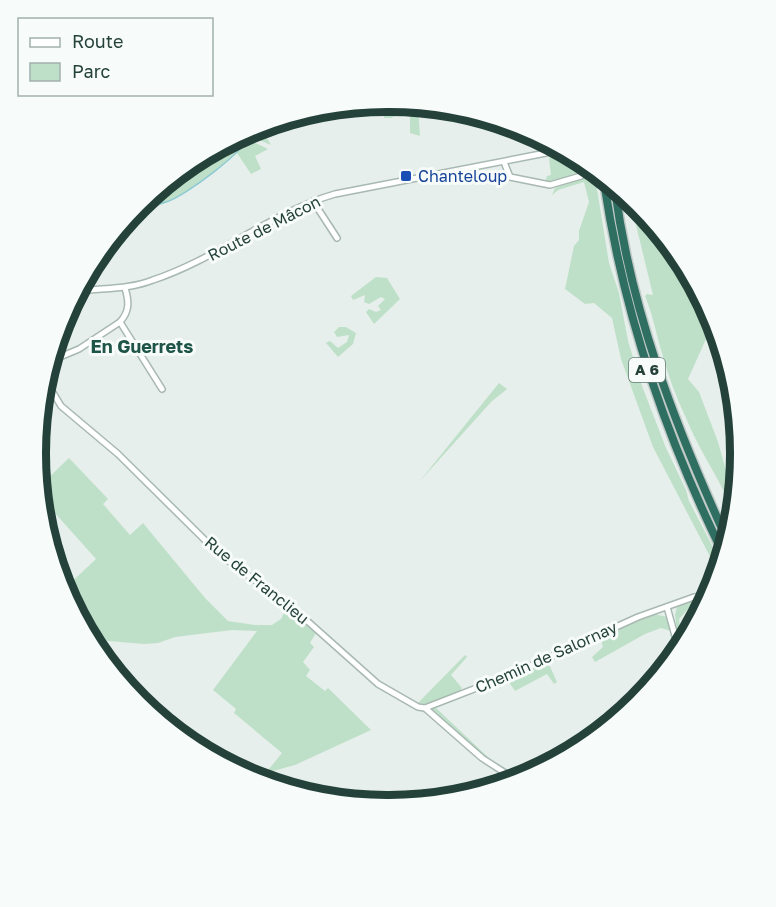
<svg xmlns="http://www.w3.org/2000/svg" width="776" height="907" font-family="'Golos Text',sans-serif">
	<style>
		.green { fill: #bfe0c8 }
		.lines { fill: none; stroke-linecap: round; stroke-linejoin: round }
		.stream { stroke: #8ec9d4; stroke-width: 1.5 }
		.minor-casing { stroke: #a8b8b2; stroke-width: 8 }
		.highway-casing { stroke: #c2cac8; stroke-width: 11 }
		.minor { stroke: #fff; stroke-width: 5 }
		.highway { stroke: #2f6f62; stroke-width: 8 }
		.transit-dot { fill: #1a4fb4; stroke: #f7fbf9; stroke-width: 2 }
		.labels { text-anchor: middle; stroke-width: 6; stroke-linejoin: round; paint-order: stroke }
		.shield { fill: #f7fbf9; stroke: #637a73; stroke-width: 1.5 }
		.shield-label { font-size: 15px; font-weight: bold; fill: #24423a }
		.transit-label { font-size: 16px; fill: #164399; stroke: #f7fbf9; text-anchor: start }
		.street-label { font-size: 16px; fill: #24423a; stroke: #f7fbf9 }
		.neighbourhood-label { font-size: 18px; font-weight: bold; fill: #1f5548; stroke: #f7fbf9 }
		.rim { fill: none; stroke: #24423a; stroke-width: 8 }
	</style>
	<rect width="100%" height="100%" fill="#e6efeb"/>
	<!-- green -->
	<g class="green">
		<path d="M395 103 418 108 420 136 410 133V117L403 112 391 118H384V112L396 106Z"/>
		<path d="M278 123 265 135 271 145 250 136V133L265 126Z"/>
		<path d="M241 136 268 149 255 156 261 169 251 174 237 153C200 184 179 201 131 216L139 204 196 167V169H198L200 164Z"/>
		<path d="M560 153 583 169 569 177 545 182 547 176 551 175 549 158Z"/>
		<path d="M590 176 595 177 609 263 619 293 628 341 642 386 666 448 686 490 689 501 719 559 717 570 653 447 621 359 612 318 594 303 585 304 565 289 574 246 579 240V231L589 202 584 182 558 190 552 195 555 188Z"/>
		<path d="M630 200 637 205 713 319 718 344 706 339 688 379 699 392 718 442 732 492 730 504C717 475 698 448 686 418 676 397 668 375 662 353 656 334 653 315 645 296L647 294 653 295Z"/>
		<path d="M376 277 387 278 400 299 374 324 366 312 369 309 376 312 381 310 378 306 385 299 381 297 369 304 364 302 365 295 353 300 351 296Z"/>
		<path d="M339 327H346L356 333 353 344 338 357 326 343 330 341 338 348 347 342 349 335 337 337 334 332Z"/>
		<path d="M499 383 507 389 491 402 419 482Z"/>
		<path d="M69 458 108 499 103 504 130 535 143 523 205 598 228 621 255 625H272L281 619 287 607 316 633 310 643 314 647 303 662 310 670 306 676 325 691 328 688 371 730 295 765 273 771 262 780H260L282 753 234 713 236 709 213 690 257 631 232 630 175 637 158 643 144 644 97 640 64 589 96 559 46 503 42 484Z"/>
		<path d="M707 597 702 605 689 608 679 619 681 636 678 640 675 615 677 607 692 600Z"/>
		<path d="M654 614 667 617 671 631 661 628 645 634 595 662 592 657 603 647 599 635Z"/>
		<path d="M465 655 467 657 451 675 462 688 459 692 425 704 418 703Z"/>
		<path d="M547 660 557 682 554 684 547 674 515 691 507 679Z"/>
		<path d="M435 707 491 760 523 779 518 780 490 762 441 717 429 709Z"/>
	</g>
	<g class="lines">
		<!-- stream -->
		<path class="stream" d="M138 207C147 205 157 205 166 202 184 197 249 149 252 131"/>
		<defs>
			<g id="minor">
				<path d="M504 162 510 177 550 185 581 176"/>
				<path d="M313 201 337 238"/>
				<path d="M81 291C106 288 130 289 153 280 217 259 272 212 335 194L556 151"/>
				<path d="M120 322 162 389"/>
				<path d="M55 359 79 349 120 322C130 311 129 301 125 288"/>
				<path d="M49 386 61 406 118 454 218 553 295 610 378 684 418 707 425 708 482 758 516 780"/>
				<path d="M667 607 677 643"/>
				<path d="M425 708 515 673 638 617 694 597 709 595"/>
			</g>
			<g id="highway">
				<path d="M604 182C623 311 664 432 721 549"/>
				<path d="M615 190C631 310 674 423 724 533"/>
			</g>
		</defs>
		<!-- minor casing -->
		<use href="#minor" class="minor-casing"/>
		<!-- highway casing -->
		<use href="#highway" class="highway-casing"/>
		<!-- minor -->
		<use href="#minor" class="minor"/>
		<!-- highway -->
		<use href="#highway" class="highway"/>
	</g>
	<!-- markers -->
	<rect class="transit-dot" x="400" y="170" width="12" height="12" rx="3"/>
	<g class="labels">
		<!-- shield labels -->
		<rect class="shield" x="629" y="358" width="36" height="24" rx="4.5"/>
		<g class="shield-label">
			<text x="647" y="375">A 6</text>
		</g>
		<!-- transit labels -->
		<g class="transit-label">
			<text x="418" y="182">Chanteloup</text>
		</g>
		<!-- street labels -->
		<g class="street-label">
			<text transform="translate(264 228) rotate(-27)" y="6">Route de Mâcon</text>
			<text transform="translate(257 580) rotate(39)" y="6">Rue de Franclieu</text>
			<text transform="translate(546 657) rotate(-24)" y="6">Chemin de Salornay</text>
		</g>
		<!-- neighbourhood labels -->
		<g class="neighbourhood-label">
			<text x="142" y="353">En Guerrets</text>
		</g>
	</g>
	<!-- crop -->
	<path d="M0 0H776V907H0ZM387 112H389A341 341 0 0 1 730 453V454A341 341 0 0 1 389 795H387A341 341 0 0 1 46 454V453A341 341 0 0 1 387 112Z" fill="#f7fbf9" fill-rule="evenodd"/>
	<path class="rim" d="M387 112H389A341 341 0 0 1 730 453V454A341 341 0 0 1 389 795H387A341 341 0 0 1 46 454V453A341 341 0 0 1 387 112Z"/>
	<!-- legend -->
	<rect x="18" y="18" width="195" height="78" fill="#f7fbf9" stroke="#a3b1ad" stroke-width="1.5"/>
	<rect x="30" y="38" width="30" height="9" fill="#ffffff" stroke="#a3b1ad" stroke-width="1.5"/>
	<text x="72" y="48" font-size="18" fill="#24423a">Route</text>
	<rect x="30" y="63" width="30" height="18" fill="#bfe0c8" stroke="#a3b1ad" stroke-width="1.5"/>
	<text x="72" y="78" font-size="18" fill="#24423a">Parc</text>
</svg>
